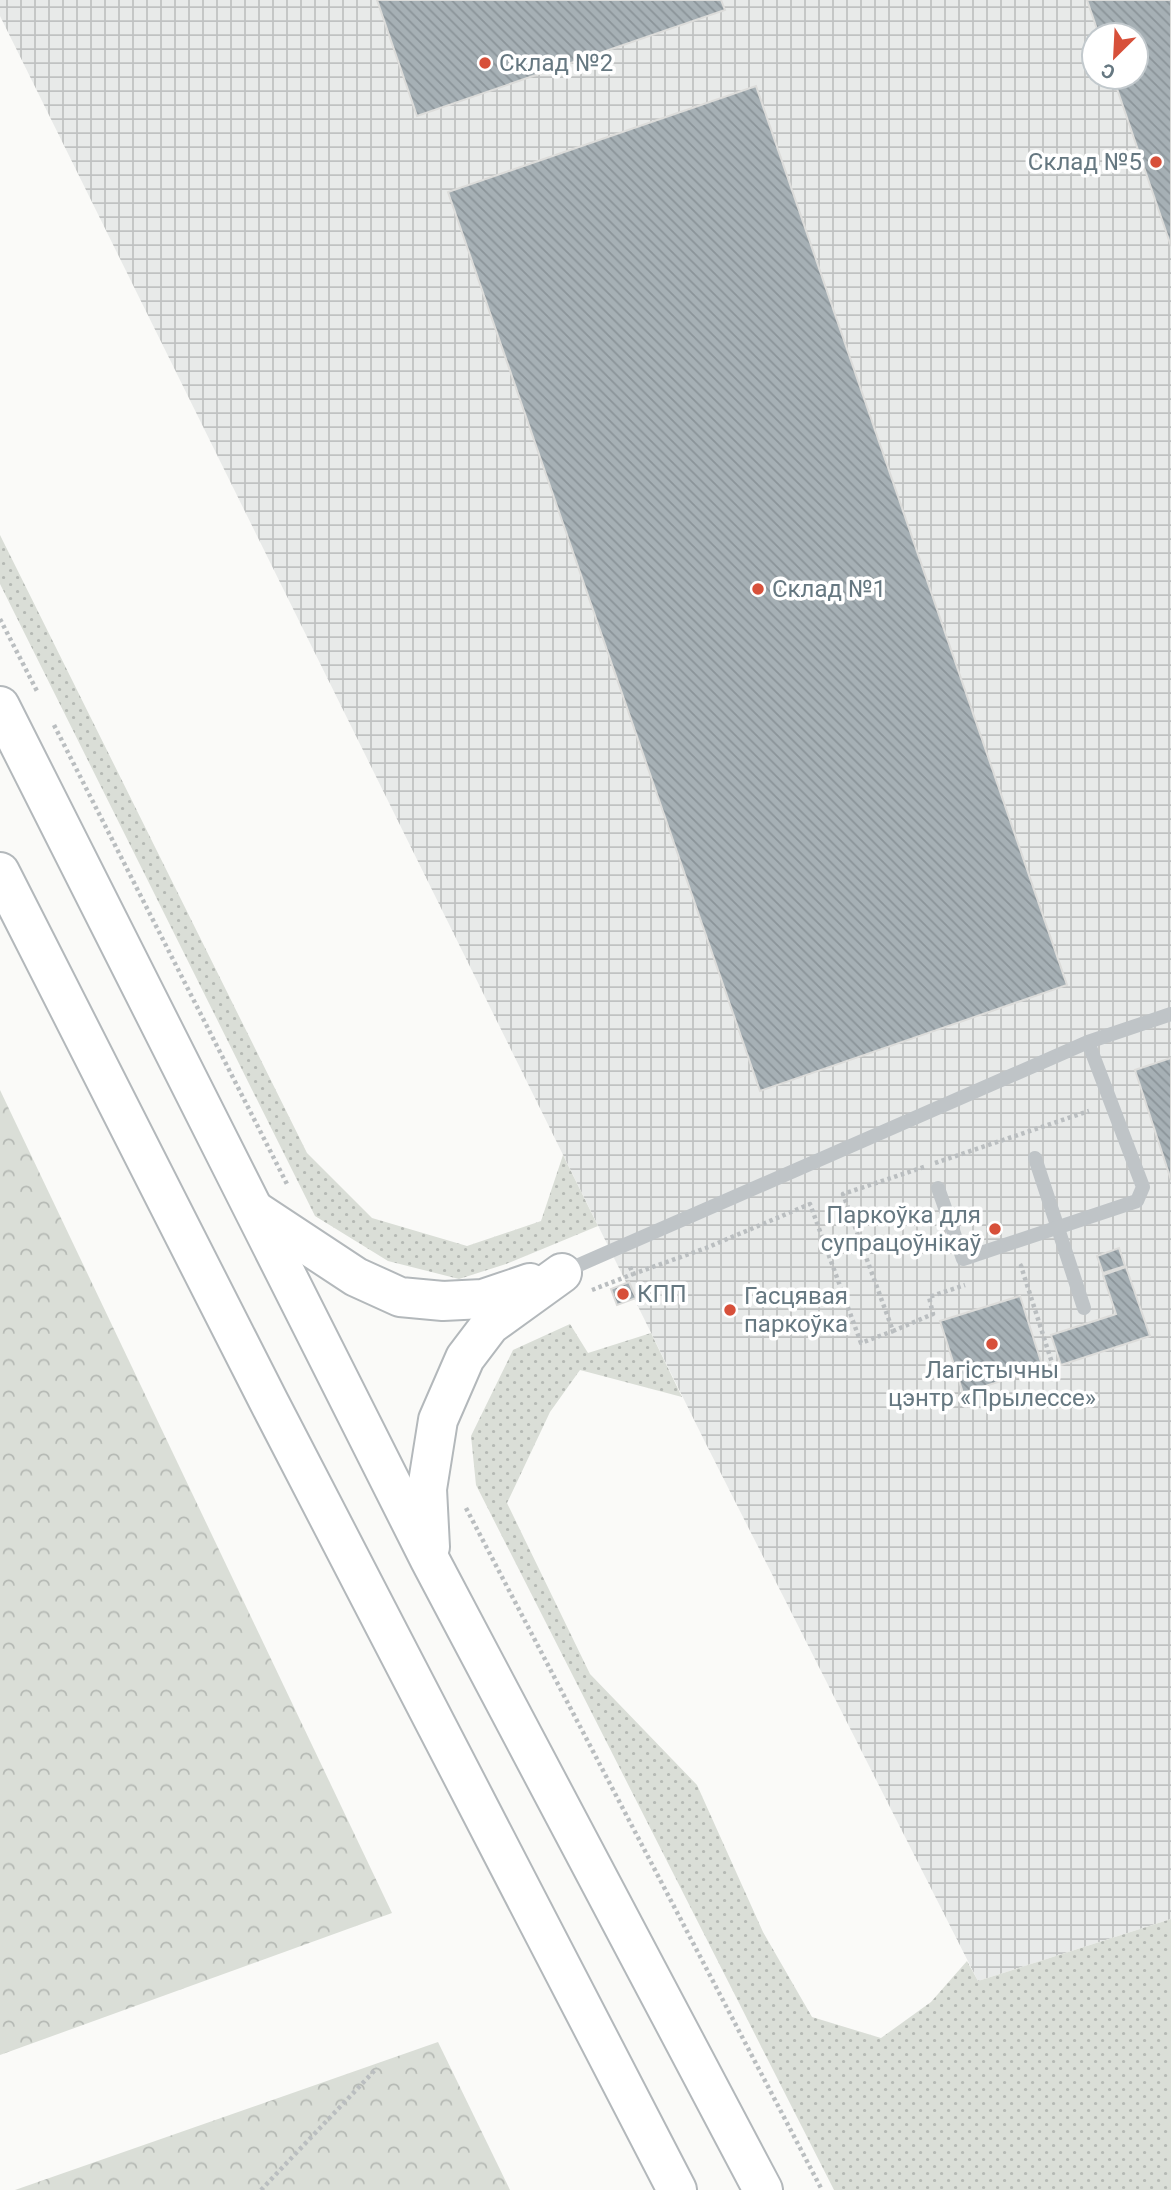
<svg xmlns="http://www.w3.org/2000/svg" width="1171" height="2190" font-family="Roboto,sans-serif">
	<style>
		.industrial { fill: url(#industrial-grid); fill-rule: evenodd }
		.grass { fill: url(#grass-dots) }
		.forest { fill: url(#forest-crowns) }
		.building { fill: url(#building-back-hatch); stroke: #dcdcda; stroke-width: 2 }
		.lines { fill: none; stroke-linecap: round; stroke-linejoin: round }
		.highway-casing { stroke: #b3b8bb; stroke-width: 42 }
		.path { stroke: #babec0; stroke-width: 4.5; stroke-dasharray: 3.5 3.5; stroke-linecap: butt }
		.lane { stroke: #bfc4c7; stroke-width: 14 }
		.highway { stroke: #fff; stroke-width: 38 }
		.poi-dot { fill: #d7503a; stroke: #fff; stroke-width: 2.5 }
		.labels { text-anchor: middle; stroke-width: 7; stroke-linejoin: round; paint-order: stroke }
		.poi-label { font-size: 24px; fill: #667881; stroke: #fff; text-anchor: start }
	</style>
	<defs>
		<pattern id="industrial-grid" width="8" height="8" patternUnits="userSpaceOnUse" patternTransform="scale(1.75)"><rect width="8" height="8" fill="#e8eae9"/><path d="M0 4h8M4 0v8" fill="none" stroke="#c0c2c2"/></pattern>
		<pattern id="grass-dots" width="8" height="8" patternUnits="userSpaceOnUse" patternTransform="scale(1.75)"><rect width="8" height="8" fill="#daded7"/><path d="M2 2h.1M6 6h.1" fill="none" stroke="#b5b9b4" stroke-width="1.8" stroke-linecap="round"/></pattern>
		<pattern id="forest-crowns" width="20" height="18" patternUnits="userSpaceOnUse" patternTransform="scale(1.75)"><rect width="20" height="18" fill="#daded7"/><path d="M2 6a3 3 0 1 1 6 0M12 15a3 3 0 1 1 6 0" fill="none" stroke="#b5b9b4"/></pattern>
		<pattern id="building-back-hatch" width="6" height="6" patternUnits="userSpaceOnUse" patternTransform="scale(1.75)"><rect width="6" height="6" fill="#a6b0b5"/><path d="M-1 5l2 2M0 0l6 6M5-1l2 2" fill="none" stroke="#8b9499"/></pattern>
	</defs>
	<rect width="100%" height="100%" fill="#fafaf8"/>
	<!-- industrial -->
	<path class="industrial" d="M0 0H1171V1919L978 1981 705 1442 0 16ZM1094 35H1136V77H1094Z"/>
	<!-- grass -->
	<g class="grass">
		<path d="M0 535 307 1153 372 1218 467 1246 541 1221 563 1155 598 1226 506 1264 459 1279 388 1261 315 1216 0 584Z"/>
		<path d="M570 1324 588 1353 651 1333 682 1397 580 1370 550 1412 507 1503 590 1674 697 1785 763 1932 812 2017 881 2038 931 2002 967 1961 978 1981 1171 1919V2190H834L476 1485 471 1436 513 1350Z"/>
	</g>
	<!-- forest -->
	<g class="forest">
		<path d="M0 1090 392 1913 0 2055Z"/>
		<path d="M438 2042 510 2190H15Z"/>
	</g>
	<!-- building -->
	<g class="building">
		<path d="M377 0H721L725 10 417 116Z"/>
		<path d="M1087 0H1171V246L1113 77H1136V35H1099Z"/>
		<path d="M756 86 1067 985 760 1091 448 192Z"/>
		<path d="M1171 1058V1180L1135 1070Z"/>
		<path d="M1119 1248 1125 1266 1103 1273 1097 1256Z"/>
		<path d="M1126 1267 1150 1336 1061 1365 1051 1335 1116 1314 1103 1275Z"/>
		<path d="M629 1282 636 1298 617 1305 611 1289Z"/>
		<path d="M1020 1296 1043 1368 963 1393 940 1321Z"/>
	</g>
	<g class="lines">
		<defs>
			<g id="highway">
				<path d="M0 706 430 1560 763 2190"/>
				<path d="M0 872 269 1402 677 2190"/>
				<path d="M256 1211 356 1277 400 1297 443 1301 483 1299 530 1283"/>
				<path d="M430 1547 427 1489 438 1420 465 1358 490 1325 562 1273"/>
			</g>
		</defs>
		<!-- highway casing -->
		<use href="#highway" class="highway-casing"/>
		<!-- path -->
		<g class="path">
			<path d="M0 619 38 693"/>
			<path d="M54 725 288 1186"/>
			<path d="M935 1163 1089 1111"/>
			<path d="M924 1167 843 1194 893 1331 933 1314 929 1297 965 1285"/>
			<path d="M1023 1265 1021 1266 1053 1366"/>
			<path d="M630 1267 633 1274 706 1248 810 1204 861 1343 893 1331"/>
			<path d="M592 1290 633 1274"/>
			<path d="M466 1508 822 2190"/>
			<path d="M261 2190 377 2068"/>
		</g>
		<!-- lane -->
		<g class="lane">
			<path d="M1035 1158 1084 1308"/>
			<path d="M938 1188 963 1259 1137 1201 1143 1187 1088 1042"/>
			<path d="M563 1272 1088 1042 1171 1014"/>
		</g>
		<!-- highway -->
		<use href="#highway" class="highway"/>
	</g>
	<!-- markers -->
	<g class="poi-dot">
		<circle cx="485" cy="63" r="7"/>
		<circle cx="1156" cy="162" r="7"/>
		<circle cx="758" cy="589" r="7"/>
		<circle cx="995" cy="1229" r="7"/>
		<circle cx="623" cy="1294" r="7"/>
		<circle cx="730" cy="1310" r="7"/>
		<circle cx="992" cy="1344" r="7"/>
	</g>
	<g class="labels">
		<!-- poi labels -->
		<g class="poi-label">
			<text x="499" y="71">Склад №2</text>
			<text x="1142" y="170" text-anchor="end">Склад №5</text>
			<text x="772" y="597">Склад №1</text>
			<text x="981" y="1223" text-anchor="end">Паркоўка для<tspan x="981" dy="28">супрацоўнікаў</tspan></text>
			<text x="637" y="1302">КПП</text>
			<text x="744" y="1304">Гасцявая<tspan x="744" dy="28">паркоўка</tspan></text>
			<text x="992" y="1378" text-anchor="middle">Лагістычны<tspan x="992" dy="28">цэнтр «Прылессе»</tspan></text>
		</g>
	</g>
	<!-- north arrow -->
	<g transform="translate(1115 56) rotate(204)"><circle r="33" fill="#ffffff" stroke="#c2c9cd" stroke-width="2"/>
	<path d="M0-5L12 26L0 18L-12 26Z" fill="#d7503a"/>
	<text y="-10" font-size="19" font-weight="bold" text-anchor="middle" fill="#667881">С</text>
	</g>
</svg>
